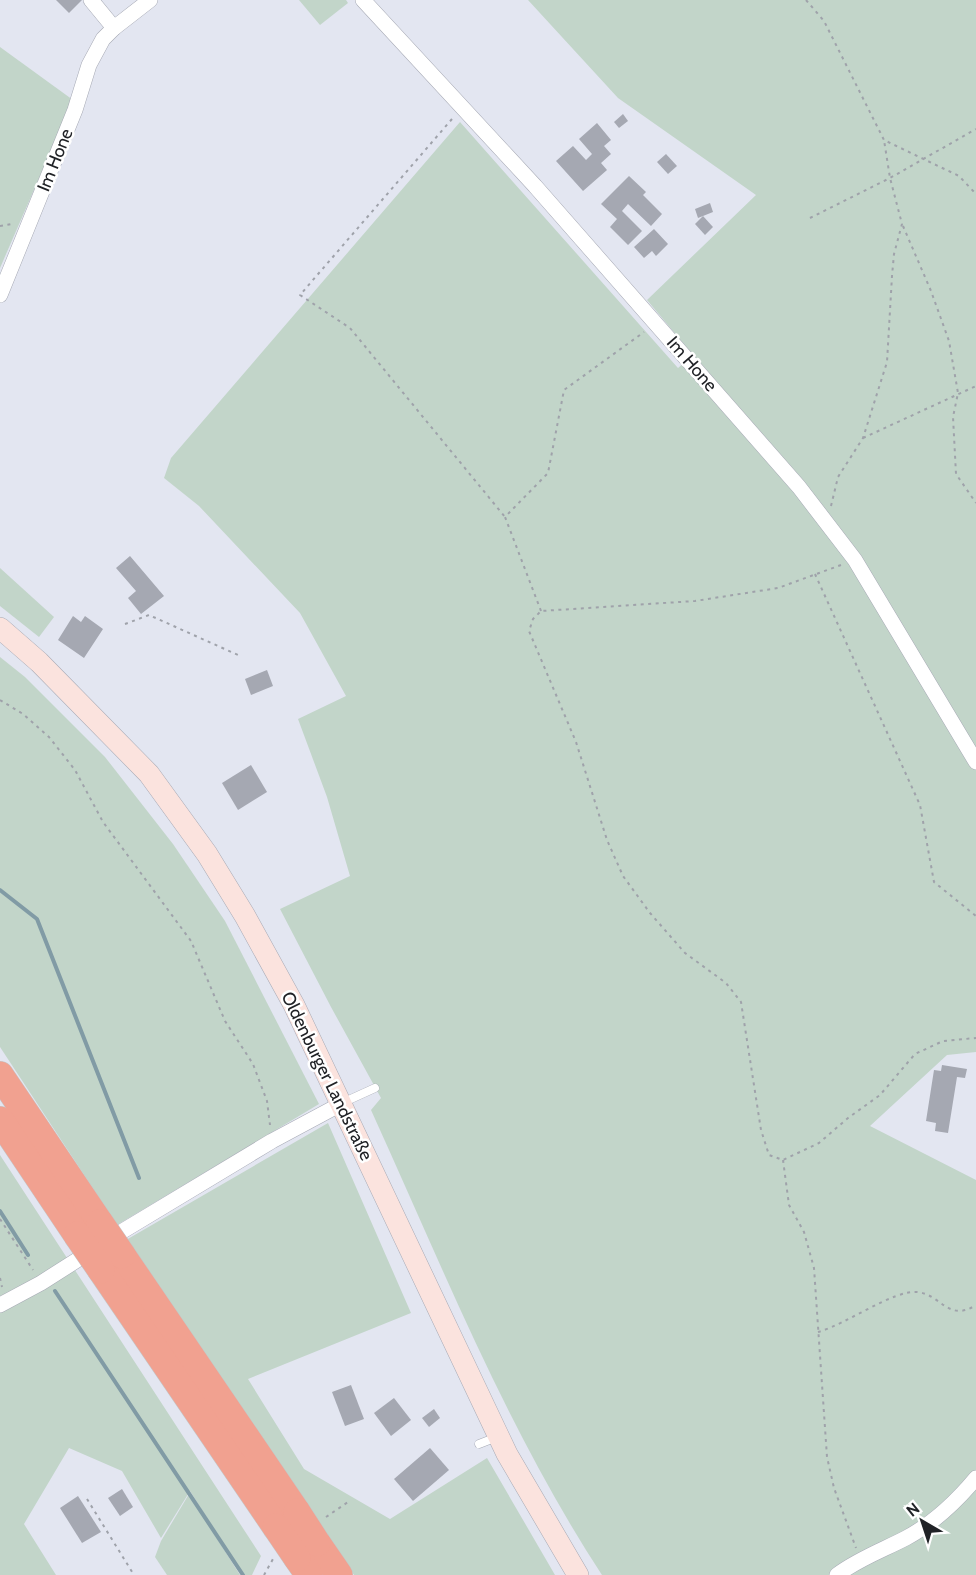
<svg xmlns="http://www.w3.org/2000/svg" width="976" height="1575" font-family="Cabin,sans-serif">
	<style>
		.green { fill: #c2d5c9 }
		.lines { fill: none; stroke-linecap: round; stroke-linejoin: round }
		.stream { stroke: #819ba5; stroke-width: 4 }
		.building { fill: #a5a8b2 }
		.lane-casing { stroke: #a7aab5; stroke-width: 9 }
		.street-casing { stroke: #a7aab5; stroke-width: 16 }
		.secondary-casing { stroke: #a7aab5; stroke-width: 22 }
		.highway-casing { stroke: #c5c6c7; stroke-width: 28 }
		.path { stroke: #9fa2aa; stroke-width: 2; stroke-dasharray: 3 4.5; stroke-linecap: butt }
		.lane { stroke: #fff; stroke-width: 8 }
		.street { stroke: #fff; stroke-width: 15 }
		.secondary { stroke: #fbe3de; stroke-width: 21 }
		.highway { stroke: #f1a190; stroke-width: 27 }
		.highway-bridge-casing { stroke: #c5c6c7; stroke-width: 28; stroke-linecap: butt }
		.highway-bridge { stroke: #f1a190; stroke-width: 27 }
		.labels { text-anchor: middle; stroke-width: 5; stroke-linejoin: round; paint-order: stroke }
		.street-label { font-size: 18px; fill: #202226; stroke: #fff }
	</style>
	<rect width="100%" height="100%" fill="#e3e6f1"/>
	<!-- green -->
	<g class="green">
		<path d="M299 0H346L348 3 320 25Z"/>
		<path d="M528 0H976V1052L947 1055 870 1126 976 1180V1575H602C507 1430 443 1268 371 1110L381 1098 331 1007 280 909 350 876 327 797 298 719 346 696 300 613 199 506 164 478 171 458 460 122 678 368 693 355 647 300 756 195 618 98Z"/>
		<path d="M0 47 73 100 0 268Z"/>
		<path d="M0 568 54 617 39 637 0 606Z"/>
		<path d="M0 657 25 677 105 757 173 844 225 921 319 1104 117 1225 0 1047Z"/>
		<path d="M328 1123 411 1313 248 1379 304 1469 390 1519 487 1458 555 1575H354L126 1240Z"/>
		<path d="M0 1155 261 1556 252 1575H243L190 1491 161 1538 122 1471 69 1448 24 1524 56 1575H0Z"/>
		<path d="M189 1494 240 1575H167L155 1557 161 1541Z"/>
	</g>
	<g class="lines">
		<!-- stream -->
		<g class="stream">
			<path d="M0 890 37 919 139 1178"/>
			<path d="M0 1211 28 1255"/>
			<path d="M55 1291 243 1575"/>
		</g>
	</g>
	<!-- building -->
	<g class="building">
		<path d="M56 0H82L69 13Z"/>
		<path d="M623 114 628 121 619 128 614 122Z"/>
		<path d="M597 123 611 140 604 146 611 154 601 163 607 170 583 191 556 161 573 146 586 160 592 154 579 139Z"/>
		<path d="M666 154 677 166 668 174 657 162Z"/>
		<path d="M629 176 646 192 643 195 662 214 651 226 628 204 622 211 642 231 628 245 610 227 617 219 601 204Z"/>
		<path d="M710 203 713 212 698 218 695 209Z"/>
		<path d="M703 216 713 227 705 235 695 224Z"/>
		<path d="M654 229 668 244 656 256 652 251 644 258 634 247Z"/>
		<path d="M130 556 164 596 141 614 128 598 136 591 116 568Z"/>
		<path d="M73 616 81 622 85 616 103 629 84 658 58 640Z"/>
		<path d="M267 670 273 686 251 695 245 679Z"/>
		<path d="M251 765 267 792 238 810 222 783Z"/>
		<path d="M942 1065 967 1069 965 1078 957 1077 948 1133 935 1131 936 1123 926 1121 934 1070 941 1071Z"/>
		<path d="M351 1385 364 1419 345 1426 332 1392Z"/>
		<path d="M394 1398 411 1420 391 1436 374 1413Z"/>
		<path d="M434 1409 440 1418 429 1427 422 1418Z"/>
		<path d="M430 1448 449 1470 413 1501 394 1479Z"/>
		<path d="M122 1489 133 1507 120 1516 108 1498Z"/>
		<path d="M78 1496 101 1532 82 1543 60 1508Z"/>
	</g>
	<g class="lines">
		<defs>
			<g id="lane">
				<path d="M342 1103 375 1088"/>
				<path d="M479 1444 497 1437"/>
			</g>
			<g id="street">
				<path d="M91 0 114 28"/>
				<path d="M363 0 535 186 799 487 855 560 976 762"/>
				<path d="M0 295 75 110 89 65 103 39 114 28 150 0"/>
				<path d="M0 1305 41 1283 121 1232 272 1141 341 1104"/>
				<path d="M837 1575C858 1559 883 1550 906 1538 934 1523 956 1502 976 1478"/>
			</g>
			<path id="secondary" d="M0 628 39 662 149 774 207 854 245 916 294 1005 507 1454 578 1575"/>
			<g id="highway">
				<path d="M0 1075 100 1223"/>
				<path d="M0 1120 77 1235"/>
				<path d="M122 1255 297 1512"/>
				<path d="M101 1270 276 1527"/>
				<path d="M317 1543 339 1575"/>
				<path d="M297 1558 309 1575"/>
			</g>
		</defs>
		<!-- lane casing -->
		<use href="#lane" class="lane-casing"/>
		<!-- street casing -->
		<use href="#street" class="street-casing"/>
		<!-- secondary casing -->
		<use href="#secondary" class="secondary-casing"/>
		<!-- highway casing -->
		<use href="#highway" class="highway-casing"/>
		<!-- path -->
		<g class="path">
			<path d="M806 0 824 21 884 140 959 176 976 194"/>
			<path d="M452 119 300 295 350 328 505 517"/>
			<path d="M810 218 890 178 976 129"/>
			<path d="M0 226 12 224"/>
			<path d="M903 226 931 291 949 341 958 393 953 417 956 474 976 503"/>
			<path d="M863 438 976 386"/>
			<path d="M831 506 838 477 863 438 887 362 892 276 894 254 902 224 890 178 884 140"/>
			<path d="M841 565 778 588 695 601 541 611 533 619 529 631 576 742 607 840 623 876 650 913 685 953 726 983 741 1002 761 1130 769 1155 783 1160 819 1143 848 1118 880 1095 915 1054 943 1041 976 1038"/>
			<path d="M815 574 920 805 934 882 976 916"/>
			<path d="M541 611 505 517 548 473 564 390 644 332"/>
			<path d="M125 624 149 615 238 655"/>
			<path d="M0 700 23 714 49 737 75 770 103 822 191 941 225 1021 253 1064 267 1101 270 1125"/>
			<path d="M783 1160 789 1205 804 1232 814 1268 827 1457 834 1488 856 1548"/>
			<path d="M0 1219 33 1270"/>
			<path d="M0 1278 2 1287"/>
			<path d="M818 1332C847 1324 893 1290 917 1292 941 1294 948 1323 976 1305"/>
			<path d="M87 1499 134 1575"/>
			<path d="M326 1517 348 1502"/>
			<path d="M264 1575 273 1559"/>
		</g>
		<!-- lane -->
		<use href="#lane" class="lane"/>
		<!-- street -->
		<use href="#street" class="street"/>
		<!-- secondary -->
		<use href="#secondary" class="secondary"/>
		<!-- highway -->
		<use href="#highway" class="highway"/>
		<defs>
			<g id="highway-bridge">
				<path d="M100 1223 122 1255"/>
				<path d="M77 1235 101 1270"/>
				<path d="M297 1512 317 1543"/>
				<path d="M276 1527 297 1558"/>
			</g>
		</defs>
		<!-- highway-bridge casing -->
		<use href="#highway-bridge" class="highway-bridge-casing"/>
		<!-- highway-bridge -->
		<use href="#highway-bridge" class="highway-bridge"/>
	</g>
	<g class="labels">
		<!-- street labels -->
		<g class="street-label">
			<text transform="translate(55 160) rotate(-68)" y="6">Im Hone</text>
			<text transform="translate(692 364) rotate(49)" y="6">Im Hone</text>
			<text transform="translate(327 1076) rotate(64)" y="6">Oldenburger Landstraße</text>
		</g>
	</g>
	<!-- north arrow -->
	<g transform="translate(922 1521) rotate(321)" stroke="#ffffff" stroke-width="4.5" paint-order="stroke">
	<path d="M0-4.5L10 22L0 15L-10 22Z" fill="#202226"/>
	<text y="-9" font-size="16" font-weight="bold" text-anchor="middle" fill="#202226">N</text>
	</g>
</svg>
